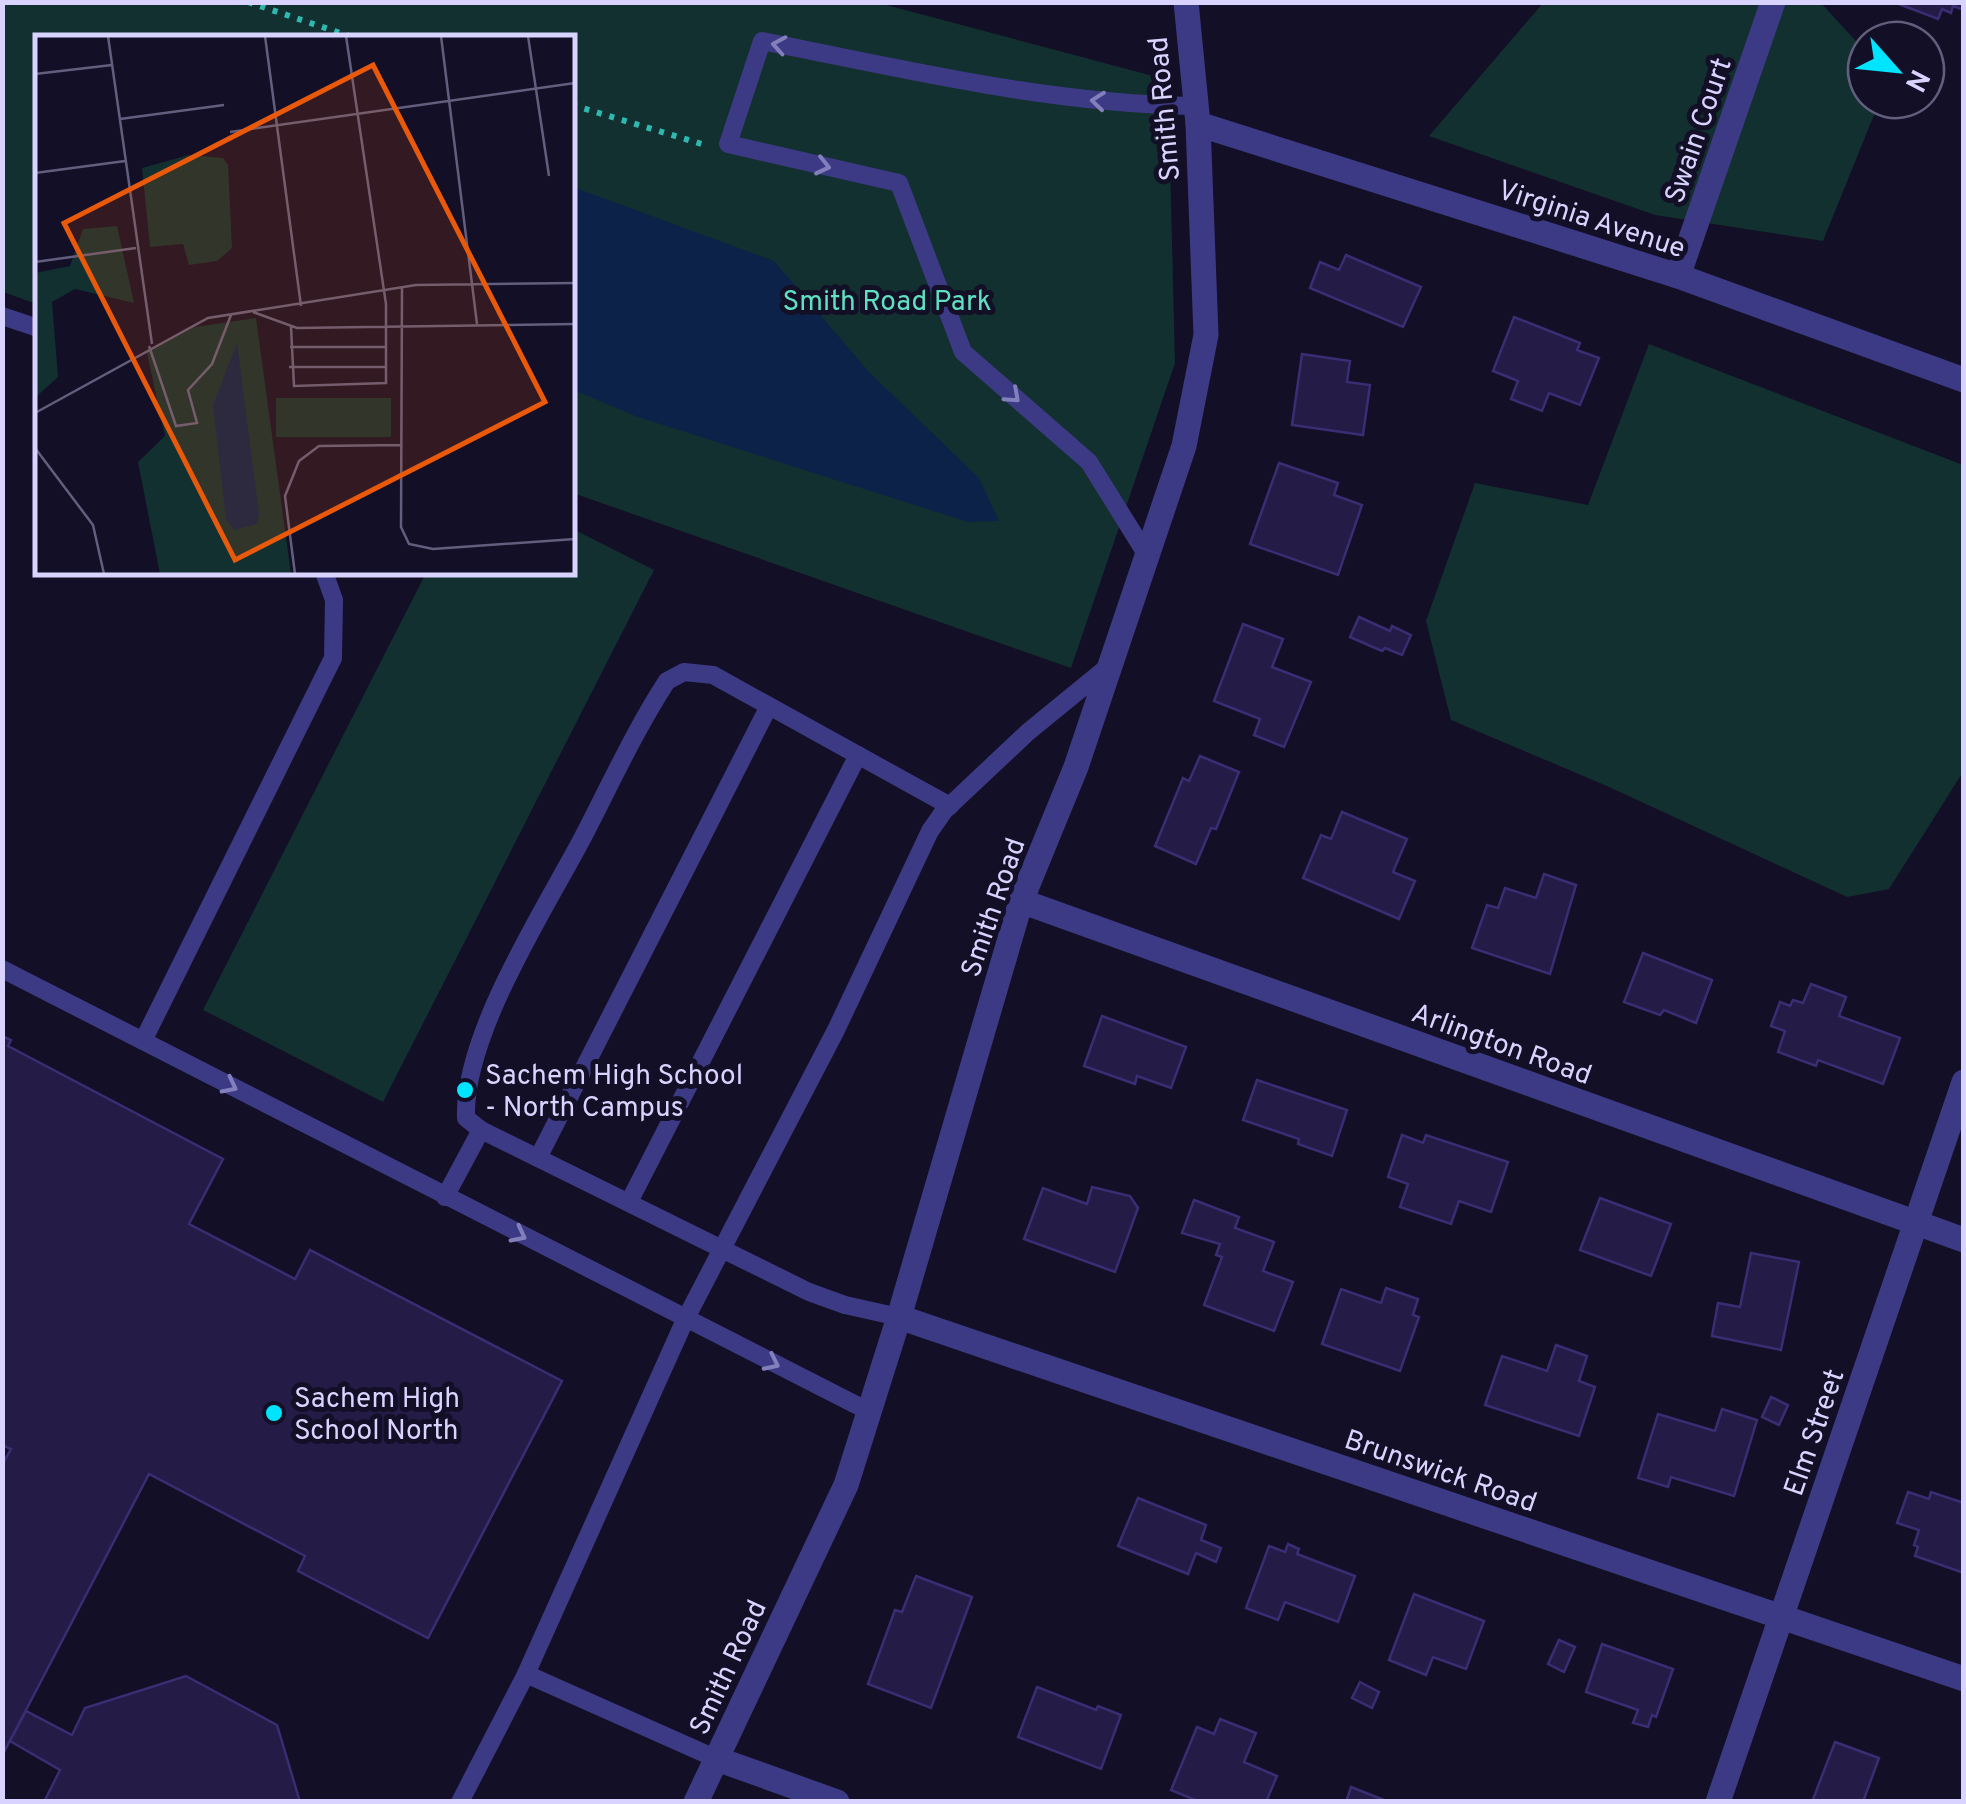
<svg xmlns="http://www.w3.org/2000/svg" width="1966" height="1804" font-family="Overpass,sans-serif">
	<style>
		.green { fill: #12302f }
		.water { fill: #0c2248 }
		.building { fill: #241b47; stroke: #3b2d73; stroke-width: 2.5 }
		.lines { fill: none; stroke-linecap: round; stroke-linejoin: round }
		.path { stroke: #2fb8b0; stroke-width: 6; stroke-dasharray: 5 8; stroke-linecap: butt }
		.service { stroke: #3d3a85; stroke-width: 18 }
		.minor { stroke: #3d3a85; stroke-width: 25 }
		.tertiary { stroke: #3d3a85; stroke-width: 25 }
		.oneway { stroke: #837fbc }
		.poi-dot { fill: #00e5ff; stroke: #130f26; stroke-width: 4 }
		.labels { text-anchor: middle; stroke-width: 10; stroke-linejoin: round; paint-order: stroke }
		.street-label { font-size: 28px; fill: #d9d4ff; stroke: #130f26 }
		.park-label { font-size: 28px; fill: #5fe0c0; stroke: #130f26 }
		.poi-label { font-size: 28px; fill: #d9d4ff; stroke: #130f26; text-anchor: start }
		.inset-road { fill: none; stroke: #625e7d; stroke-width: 2.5 }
		.view { fill: #e8590c; fill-opacity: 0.15; stroke: #e8590c; stroke-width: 5 }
		.inset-edge { fill: none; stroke: #d9d4ff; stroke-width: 5 }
	</style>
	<rect width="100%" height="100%" fill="#130f26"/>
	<!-- green -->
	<g class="green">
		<path d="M3 3H879L1168 80 1175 363 1071 668 573 493 572 38H38L37 304 3 292Z"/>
		<path d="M1543 3H1821L1866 52V100H1880L1823 241 1655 215 1429 136Z"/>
		<path d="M1649 344 1963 465V772L1889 889 1847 897 1607 786 1451 720 1426 621 1475 483 1588 505Z"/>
		<path d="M573 529 654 570 383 1102 203 1010 426 573 572 572Z"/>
	</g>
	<!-- water -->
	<path class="water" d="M573 187 774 261 869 372 979 478 999 521 968 522 638 417 573 390Z"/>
	<!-- building -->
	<g class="building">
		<path d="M1964 2V10L1953 6 1951 13 1942 9 1938 19 1896 3Z"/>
		<path d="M1346 255 1421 287 1403 327 1310 288 1320 262 1339 270Z"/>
		<path d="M1514 317 1580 343 1577 350 1599 358 1580 405 1549 393 1542 411 1511 399 1518 381 1493 371Z"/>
		<path d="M1302 354 1350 361 1347 382 1370 385 1363 435 1292 425Z"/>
		<path d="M1279 463 1338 483 1334 495 1362 505 1338 575 1250 544Z"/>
		<path d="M1359 617 1390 631 1392 626 1411 635 1402 655 1385 648 1382 651 1350 637Z"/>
		<path d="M1243 624 1283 639 1272 667 1311 682 1284 747 1254 735 1260 719 1214 701Z"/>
		<path d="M1200 756 1239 772 1216 829 1211 828 1196 864 1155 846 1183 778 1189 781Z"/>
		<path d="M1342 812 1407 839 1393 872 1415 881 1399 919 1303 878 1321 835 1331 839Z"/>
		<path d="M1544 874 1576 885 1550 974 1472 948 1487 905 1498 908 1505 888 1536 898Z"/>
		<path d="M1643 953 1712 980 1696 1023 1664 1010 1660 1015 1624 1002Z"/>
		<path d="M1811 984 1846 997 1839 1016 1900 1038 1883 1084 1818 1060 1816 1066 1778 1052 1785 1031 1771 1026 1780 1002 1790 1006 1793 1000 1803 1003Z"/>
		<path d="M1102 1016 1186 1047 1171 1088 1137 1076 1135 1084 1084 1066Z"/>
		<path d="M2 1036 11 1040 8 1046 223 1159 189 1224 295 1279 310 1250 562 1381 428 1638 298 1571 305 1556 149 1474 2 1756V1465L11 1449 2 1445Z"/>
		<path d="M1257 1080 1347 1110 1332 1156 1298 1144 1299 1139 1243 1120Z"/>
		<path d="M1402 1135 1423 1143 1426 1135 1508 1162 1491 1212 1459 1201 1451 1224 1400 1207 1408 1184 1388 1177Z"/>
		<path d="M1092 1187 1130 1196 1138 1208 1115 1272 1024 1239 1043 1188 1087 1204Z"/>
		<path d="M1600 1198 1671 1224 1651 1276 1580 1250Z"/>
		<path d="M1194 1200 1239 1217 1235 1228 1274 1242 1263 1271 1293 1282 1274 1331 1204 1305 1222 1257 1216 1255 1220 1244 1182 1233Z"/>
		<path d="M1751 1253 1799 1262 1781 1350 1712 1336 1718 1303 1740 1307Z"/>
		<path d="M1386 1288 1418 1299 1413 1315 1419 1317 1400 1371 1322 1344 1341 1289 1381 1303Z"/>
		<path d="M1556 1345 1587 1356 1579 1381 1595 1387 1579 1436 1485 1405 1502 1356 1547 1371Z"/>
		<path d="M1771 1397 1788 1405 1779 1425 1762 1417Z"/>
		<path d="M1722 1409 1757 1420 1734 1496 1671 1477 1668 1487 1638 1478 1658 1414 1715 1431Z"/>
		<path d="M1908 1492 1929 1499 1931 1492 1964 1503V1573L1915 1556 1918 1547 1914 1545 1919 1530 1897 1523Z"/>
		<path d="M1138 1498 1206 1525 1201 1540 1221 1548 1216 1562 1196 1553 1188 1574 1118 1546Z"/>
		<path d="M1288 1544 1299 1549 1297 1554 1355 1576 1338 1622 1285 1602 1278 1620 1246 1608 1269 1546 1285 1552Z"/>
		<path d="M916 1576 972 1597 931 1708 868 1684 895 1610 902 1612Z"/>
		<path d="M1414 1594 1484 1621 1466 1669 1433 1657 1426 1675 1389 1660Z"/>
		<path d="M1559 1640 1575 1647 1564 1672 1548 1664Z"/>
		<path d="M1602 1644 1673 1669 1656 1717 1652 1715 1648 1727 1633 1723 1638 1710 1586 1692Z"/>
		<path d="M186 1676 277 1725 300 1802H44L60 1770 10 1741 26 1711 72 1735 85 1708Z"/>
		<path d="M1360 1682 1379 1692 1372 1708 1352 1698Z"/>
		<path d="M1037 1687 1096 1710 1098 1706 1121 1715 1101 1769 1018 1737Z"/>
		<path d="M1220 1719 1256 1733 1244 1762 1277 1776 1266 1802H1200L1171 1790 1197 1727 1214 1734Z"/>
		<path d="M1835 1742 1879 1758 1863 1802H1812Z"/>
		<path d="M1351 1787 1389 1802H1346Z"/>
	</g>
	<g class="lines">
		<!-- path -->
		<g class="path">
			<path d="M248 2 355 38"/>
			<path d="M572 105 705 145"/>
		</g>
		<!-- service -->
		<g class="service">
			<path d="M2 316 38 328"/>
			<path d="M1148 557 1089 462 963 352 899 183 728 144 762 41C905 69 1048 104 1196 106"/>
			<path d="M2 969 870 1412"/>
			<path d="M143 1041 333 658 334 600 324 572"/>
			<path d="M538 1158 769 706"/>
			<path d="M445 1197 481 1130"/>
			<path d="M629 1202 858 755"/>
			<path d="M899 1317 845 1305 809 1292 481 1130 466 1118C463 1035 544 911 583 837 610 785 635 730 667 681L684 672 713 675 950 806"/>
			<path d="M526 1674 717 1759"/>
			<path d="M460 1802 526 1674 685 1320 836 1030 930 831 944 811 1028 732 1110 665"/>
		</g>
		<!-- minor -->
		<g class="minor">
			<path d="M1198 124 1678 276 1964 380"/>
			<path d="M1678 276 1773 2"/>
			<path d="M1021 901 1964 1240"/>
			<path d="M899 1317 1964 1679"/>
			<path d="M717 1759 837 1802"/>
			<path d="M1718 1802 1964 1082"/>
		</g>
		<!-- tertiary -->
		<path class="tertiary" d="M696 1802 846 1485 899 1317 1021 901 1076 767 1184 446 1206 335 1198 124 1186 2"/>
	</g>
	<!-- one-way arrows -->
	<defs><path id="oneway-chevron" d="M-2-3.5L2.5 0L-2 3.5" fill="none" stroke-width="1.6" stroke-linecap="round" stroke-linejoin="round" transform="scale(2.5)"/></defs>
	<g class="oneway">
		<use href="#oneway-chevron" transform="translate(779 45) rotate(-170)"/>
		<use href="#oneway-chevron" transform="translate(1098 101) rotate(-174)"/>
		<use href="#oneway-chevron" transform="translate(823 166) rotate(13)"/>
		<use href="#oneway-chevron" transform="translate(1013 396) rotate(42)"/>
		<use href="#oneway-chevron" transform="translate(230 1086) rotate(27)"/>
		<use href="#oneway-chevron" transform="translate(519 1235) rotate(27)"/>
		<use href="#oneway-chevron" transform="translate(772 1363) rotate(26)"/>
	</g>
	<!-- markers -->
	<g class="poi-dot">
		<circle cx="465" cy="1090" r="10"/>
		<circle cx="274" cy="1413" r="10"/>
	</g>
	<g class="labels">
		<!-- street labels -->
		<g class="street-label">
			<text transform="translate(1163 109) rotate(-95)" y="10">Smith Road</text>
			<text transform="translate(1697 130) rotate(-71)" y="10">Swain Court</text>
			<text transform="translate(1592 218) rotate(18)" y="10">Virginia Avenue</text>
			<text transform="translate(992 907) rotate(-71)" y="10">Smith Road</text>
			<text transform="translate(1502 1043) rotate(20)" y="10">Arlington Road</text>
			<text transform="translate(1813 1432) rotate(-71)" y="10">Elm Street</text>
			<text transform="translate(1441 1470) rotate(19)" y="10">Brunswick Road</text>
			<text transform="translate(727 1667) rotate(-65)" y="10">Smith Road</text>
		</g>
		<!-- park labels -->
		<g class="park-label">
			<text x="887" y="310">Smith Road Park</text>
		</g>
		<!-- poi labels -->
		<g class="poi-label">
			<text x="485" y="1084">Sachem High School<tspan x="485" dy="32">- North Campus</tspan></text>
			<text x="294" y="1407">Sachem High<tspan x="294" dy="32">School North</tspan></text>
		</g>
	</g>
	<!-- overview -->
	<g transform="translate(35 35)">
		<rect width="540" height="540" fill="#130f26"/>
		<path d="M154 120 188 123 193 130 197 213 182 226 154 230 148 209 115 212 107 133ZM82 191 99 268 40 254 17 267 23 342 2 361 0 238 35 231 48 194ZM221 283 256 539H125L103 427 130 401 112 318 160 292ZM241 363H356V402H241Z" fill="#12302f"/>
		<path d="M202 308 224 479 222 489 199 495 191 484 178 370Z" fill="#0c2248"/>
		<path class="inset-road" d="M73 1 117 309M230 1 266 271M406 1 442 289M493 1 514 141M0 39 77 30M85 84 189 70M195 97 540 48M0 138 90 126M0 227 101 213M367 253 366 492 374 509 398 514 540 504M218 277 262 293 540 289M256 292 259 351 351 348V269L311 1M114 311 141 391 162 388 153 355 177 329 196 280M255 312H352M254 332H352M0 378 173 283 381 250 540 248M0 413 58 490 69 539M260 539 250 461 264 426 284 411 367 410"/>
		<path class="view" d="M338 30 510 367 200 525 29 188Z"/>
		<rect width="540" height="540" class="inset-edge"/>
	</g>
	<!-- border -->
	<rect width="1966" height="1804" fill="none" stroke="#d9d4ff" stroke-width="10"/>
	<!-- north arrow -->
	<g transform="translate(1896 70) rotate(117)"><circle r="48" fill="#130f26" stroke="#625e7d" stroke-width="2.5"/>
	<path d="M0-8L18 38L0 25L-18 38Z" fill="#00e5ff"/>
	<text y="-15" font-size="28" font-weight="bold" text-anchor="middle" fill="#d9d4ff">N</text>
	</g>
</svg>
